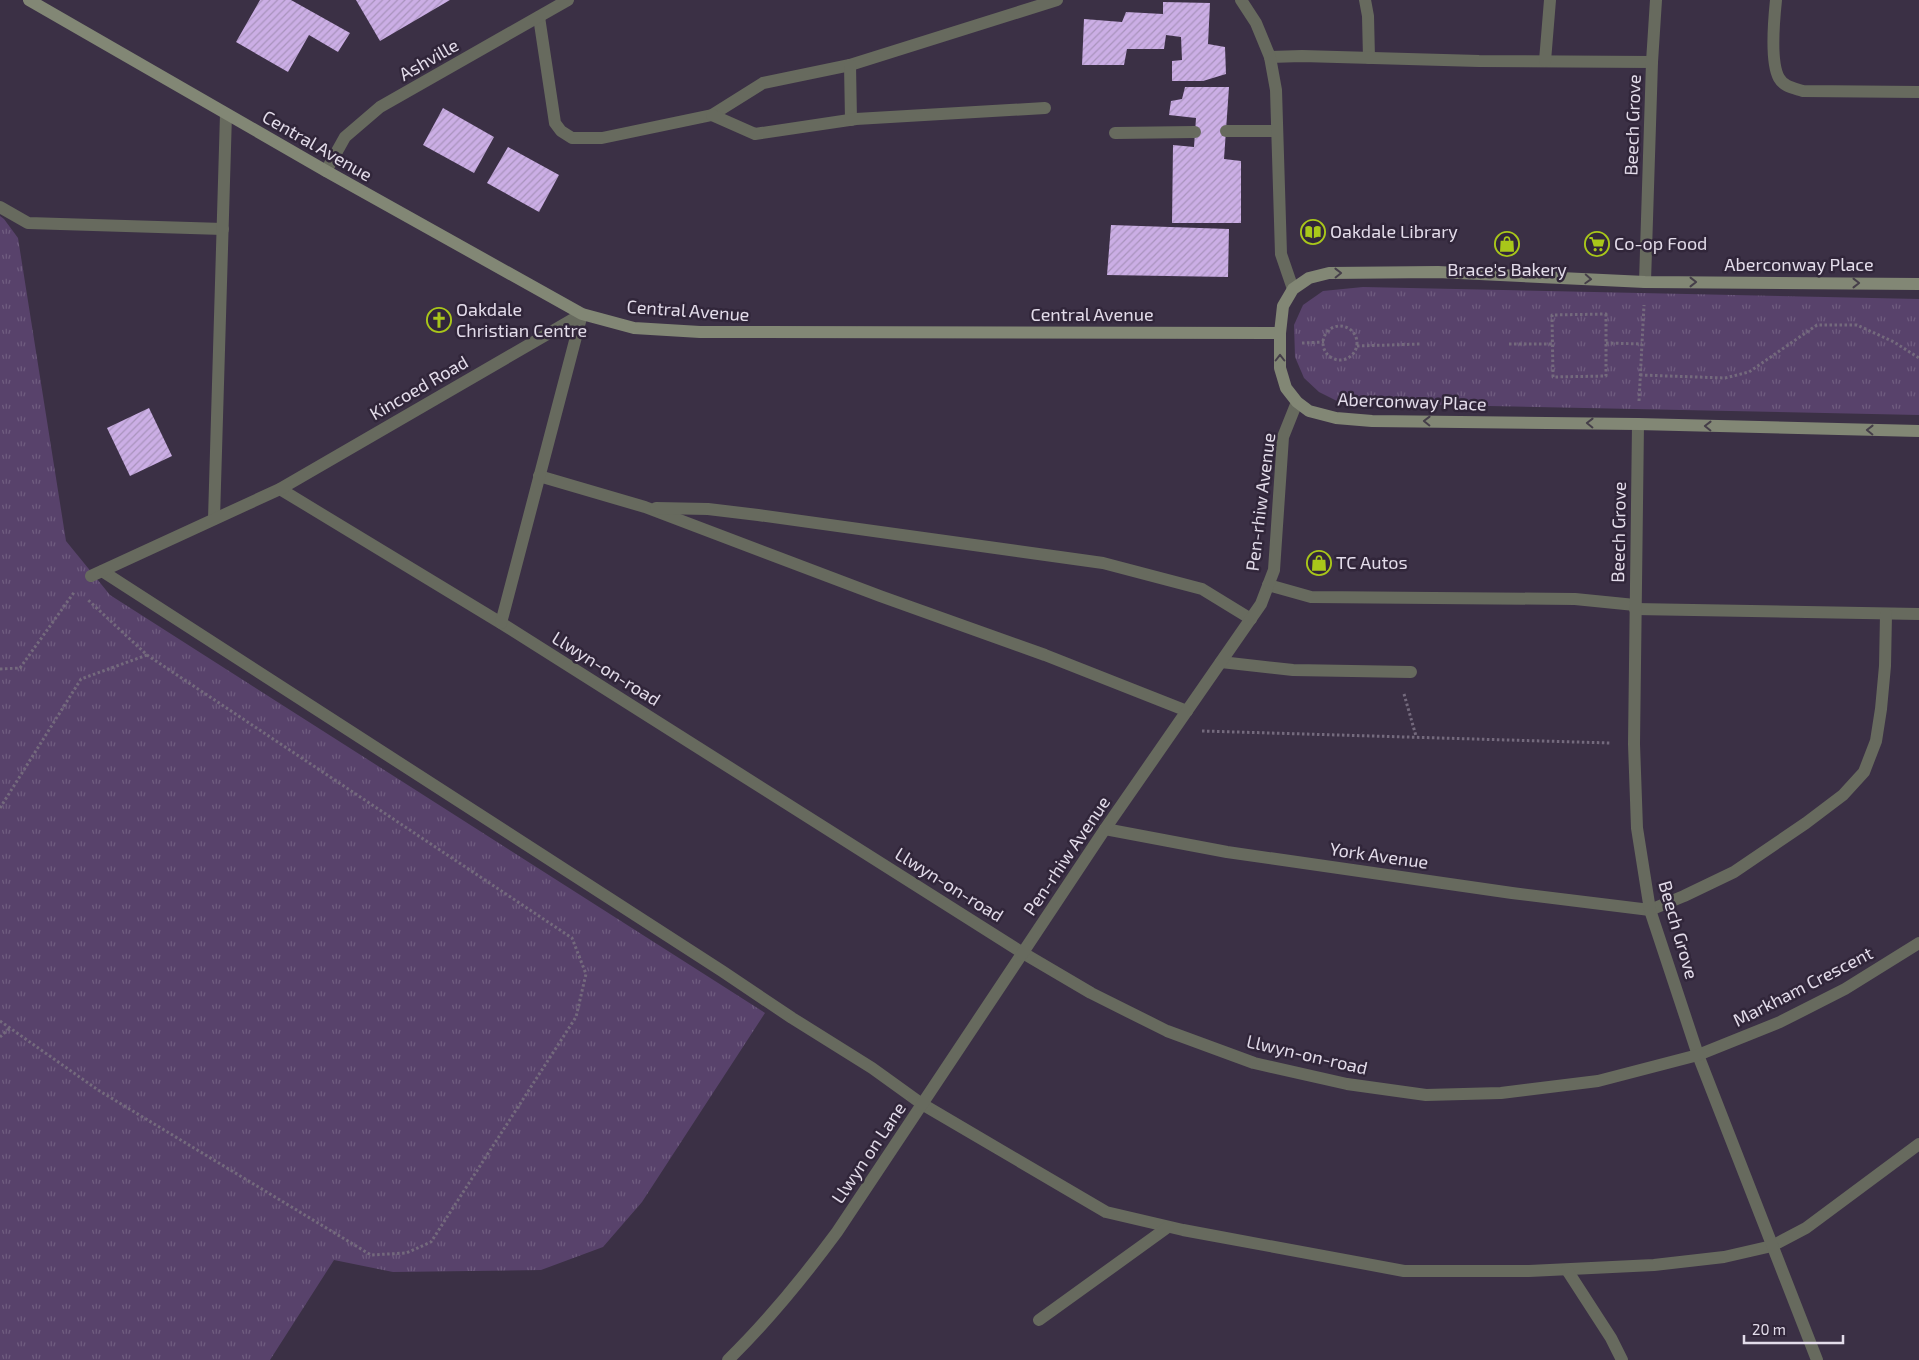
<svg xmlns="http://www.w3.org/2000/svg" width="1919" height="1360" font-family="'Exo 2',sans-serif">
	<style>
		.park { fill: url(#park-tufts) }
		.building { fill: url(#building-hatch) }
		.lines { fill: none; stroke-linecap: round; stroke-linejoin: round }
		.path { stroke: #746a7d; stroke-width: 3; stroke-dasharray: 2.5 2.5; stroke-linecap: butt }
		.lane { stroke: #676a5e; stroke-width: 12 }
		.street { stroke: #676a5e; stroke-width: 12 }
		.secondary { stroke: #828775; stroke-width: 12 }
		.oneway { stroke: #453e49 }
		.labels { text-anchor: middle; stroke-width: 5; stroke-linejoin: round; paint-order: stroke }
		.street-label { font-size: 18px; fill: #e3dcea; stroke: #31263a }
		.poi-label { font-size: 18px; fill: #e3dcea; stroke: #31263a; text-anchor: start }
	</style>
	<defs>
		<pattern id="park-tufts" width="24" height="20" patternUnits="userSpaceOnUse" patternTransform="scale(1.25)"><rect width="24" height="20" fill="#58426b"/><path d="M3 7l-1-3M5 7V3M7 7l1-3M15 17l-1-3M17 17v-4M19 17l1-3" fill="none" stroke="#705d80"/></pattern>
		<pattern id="building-hatch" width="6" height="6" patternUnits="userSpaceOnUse" patternTransform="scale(1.25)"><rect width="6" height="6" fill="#cbaee5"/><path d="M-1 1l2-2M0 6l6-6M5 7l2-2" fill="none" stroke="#a993bd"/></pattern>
	</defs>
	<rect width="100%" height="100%" fill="#3b3045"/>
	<!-- park -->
	<g class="park">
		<path d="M0 216 4 219 18 238 66 541 110 595 765 1013 642 1202 603 1247 541 1270 393 1272 334 1260 270 1360H0Z"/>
		<path d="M1363 287 1919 299V415L1341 403 1319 392 1304 378 1295 357 1294 325 1303 305 1323 291Z"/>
	</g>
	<!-- building -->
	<g class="building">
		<path d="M260 0H291L350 33 338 52 309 35 288 72 236 42Z"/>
		<path d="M356 0H450L380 41Z"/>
		<path d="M1163 2 1210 3 1208 44 1225 47 1226 74 1203 81H1172V61L1182 60 1181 37 1166 35 1164 49H1127L1124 65H1082L1084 19 1122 22 1126 12 1163 14Z"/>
		<path d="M1185 87H1229L1224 159 1241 161V223H1172L1173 145 1194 147 1196 118 1169 115 1171 101 1182 99Z"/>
		<path d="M443 108 494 137 474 173 423 145Z"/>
		<path d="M508 147 559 175 539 212 487 183Z"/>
		<path d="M1111 225 1229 229 1228 277 1107 275Z"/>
		<path d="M149 408 172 456 130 476 107 428Z"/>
	</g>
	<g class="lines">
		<!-- path -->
		<g class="path">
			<path d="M1606 314V376L1553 377 1552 315Z"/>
			<circle cx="1340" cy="343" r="17"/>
			<path d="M1302 343 1324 342"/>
			<path d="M1606 343 1642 344"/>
			<path d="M1509 344H1552"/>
			<path d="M1357 346 1420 344"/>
			<path d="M1640 375 1725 378 1749 372 1817 325H1857L1894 342 1919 358"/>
			<path d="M1639 401 1644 305"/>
			<path d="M0 669 20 668 75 591"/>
			<path d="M1404 694 1416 736"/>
			<path d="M1202 731 1610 743"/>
			<path d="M0 808 81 679 147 655"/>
			<path d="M0 1021 98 1090 371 1255 406 1253 431 1242 576 1017 586 974 572 938 147 655 87 599"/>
			<path d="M0 1037 10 1028"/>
		</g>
		<!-- lane -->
		<g class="lane">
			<path d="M1365 0 1368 16 1369 58"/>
			<path d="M1776 0C1774 19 1770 62 1779 78 1784 87 1794 88 1803 91L1919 92"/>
			<path d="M539 17 555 123 561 131 572 138H602L712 115 763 83 850 65 1057 0"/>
			<path d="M1270 57 1302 56 1479 61 1652 62"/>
			<path d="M1545 61 1550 0"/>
			<path d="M850 65 851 120"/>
			<path d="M712 115 755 134 856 119 1045 108"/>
			<path d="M1226 131H1277"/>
			<path d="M1115 133 1195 132"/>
			<path d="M0 207 28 223 223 229"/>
			<path d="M539 476 645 507 880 596 1045 655 1187 711"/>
			<path d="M656 508 708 509 758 515 1103 563 1202 589 1251 619"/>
			<path d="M214 519 226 114"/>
			<path d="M102 571 722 971 792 1018 872 1068 922 1104 1106 1212 1183 1230 1404 1271H1529L1654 1265 1724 1257 1772 1246 1806 1228 1919 1144"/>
			<path d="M1268 585 1311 597 1575 599 1635 605"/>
			<path d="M1635 609 1919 614"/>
			<path d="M1221 662 1293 670 1411 672"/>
			<path d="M1105 829 1227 852 1512 893 1650 910 1684 896 1734 872 1806 823 1843 795 1864 772 1876 741 1881 709 1885 666 1886 614"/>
			<path d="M1567 1270 1611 1338 1622 1360"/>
			<path d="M1039 1320 1168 1227"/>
		</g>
		<!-- street -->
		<g class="street">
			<path d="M1241 0 1256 23 1270 57 1276 90 1281 254 1293 289"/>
			<path d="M326 171 345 137 380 107 568 0"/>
			<path d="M1645 282 1652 62 1656 0"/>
			<path d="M1638 424 1634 744 1637 828 1650 910 1698 1055 1817 1360"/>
			<path d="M280 489 501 623 1023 953 1091 993 1167 1031 1254 1063 1347 1084 1426 1095 1501 1093 1598 1081 1698 1055 1780 1022 1845 989 1919 943"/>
			<path d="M91 576 280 489 582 314 501 623"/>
			<path d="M728 1360C769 1320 803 1278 837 1232L1105 829 1261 604 1274 570 1283 437 1297 402"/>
		</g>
		<!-- secondary -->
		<g class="secondary">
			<path d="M29 0 326 171 582 314 634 328 700 332 1280 333"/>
			<path d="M1919 284 1645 282 1438 272 1329 273 1309 278 1293 289 1283 306 1280 333V368L1286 388 1297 402 1309 411 1336 418 1372 421 1638 424 1919 431"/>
		</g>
	</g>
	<!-- one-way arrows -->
	<defs><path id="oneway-chevron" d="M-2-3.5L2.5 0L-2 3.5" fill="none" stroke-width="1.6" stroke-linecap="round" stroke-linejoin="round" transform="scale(1.25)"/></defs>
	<g class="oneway">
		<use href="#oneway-chevron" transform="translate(1338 273) rotate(-1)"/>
		<use href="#oneway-chevron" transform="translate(1588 279) rotate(3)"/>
		<use href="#oneway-chevron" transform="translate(1693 282)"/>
		<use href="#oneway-chevron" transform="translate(1856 283)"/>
		<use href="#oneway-chevron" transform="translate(1280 358) rotate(-90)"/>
		<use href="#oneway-chevron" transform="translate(1427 421) rotate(-179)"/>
		<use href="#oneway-chevron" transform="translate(1590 423) rotate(-179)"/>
		<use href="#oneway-chevron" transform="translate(1708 426) rotate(-179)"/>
		<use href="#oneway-chevron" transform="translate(1870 430) rotate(-179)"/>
	</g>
	<!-- icons -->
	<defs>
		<symbol id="library-ring" viewBox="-11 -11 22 22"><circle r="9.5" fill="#31263a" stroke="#a9c71a" stroke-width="1.5"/><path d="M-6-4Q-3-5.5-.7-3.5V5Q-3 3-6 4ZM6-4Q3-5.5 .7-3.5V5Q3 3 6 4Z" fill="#a9c71a"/></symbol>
		<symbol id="shop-ring" viewBox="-11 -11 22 22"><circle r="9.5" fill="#31263a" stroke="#a9c71a" stroke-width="1.5"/><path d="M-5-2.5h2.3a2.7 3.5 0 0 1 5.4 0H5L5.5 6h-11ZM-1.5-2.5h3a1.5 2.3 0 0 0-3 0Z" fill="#a9c71a"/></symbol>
		<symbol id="supermarket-ring" viewBox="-11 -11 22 22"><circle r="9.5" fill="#31263a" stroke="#a9c71a" stroke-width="1.5"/><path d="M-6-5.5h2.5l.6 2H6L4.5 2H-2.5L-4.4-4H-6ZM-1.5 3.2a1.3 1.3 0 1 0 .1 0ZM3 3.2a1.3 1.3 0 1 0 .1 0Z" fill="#a9c71a"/></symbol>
		<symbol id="church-ring" viewBox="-11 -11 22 22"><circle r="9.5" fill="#31263a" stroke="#a9c71a" stroke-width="1.5"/><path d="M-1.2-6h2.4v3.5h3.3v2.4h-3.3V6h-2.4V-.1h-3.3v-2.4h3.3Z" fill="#a9c71a"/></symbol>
	</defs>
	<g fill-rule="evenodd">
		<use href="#library-ring" x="1299" y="218" width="28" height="28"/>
		<use href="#shop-ring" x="1493" y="230" width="28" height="28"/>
		<use href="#supermarket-ring" x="1583" y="230" width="28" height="28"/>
		<use href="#church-ring" x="425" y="306" width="28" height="28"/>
		<use href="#shop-ring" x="1305" y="549" width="28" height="28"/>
	</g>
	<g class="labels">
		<!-- street labels -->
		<g class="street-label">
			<text transform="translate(429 60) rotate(-30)" y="6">Ashville</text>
			<text transform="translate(1633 125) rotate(-88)" y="6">Beech Grove</text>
			<text transform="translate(317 146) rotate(30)" y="6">Central Avenue</text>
			<text x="1799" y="271">Aberconway Place</text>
			<text transform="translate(688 311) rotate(4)" y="6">Central Avenue</text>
			<text x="1092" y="321">Central Avenue</text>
			<text transform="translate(419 388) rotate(-30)" y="6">Kincoed Road</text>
			<text transform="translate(1412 402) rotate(2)" y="6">Aberconway Place</text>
			<text transform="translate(1261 502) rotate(-83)" y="6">Pen-rhiw Avenue</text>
			<text transform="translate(1619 532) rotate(-89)" y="6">Beech Grove</text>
			<text transform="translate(606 669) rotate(32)" y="6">Llwyn-on-road</text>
			<text transform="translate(1067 856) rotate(-56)" y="6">Pen-rhiw Avenue</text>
			<text transform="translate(1379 856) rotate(8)" y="6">York Avenue</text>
			<text transform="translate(949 885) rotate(32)" y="6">Llwyn-on-road</text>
			<text transform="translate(1678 930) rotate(74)" y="6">Beech Grove</text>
			<text transform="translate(1803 987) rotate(-27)" y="6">Markham Crescent</text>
			<text transform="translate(1307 1055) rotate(13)" y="6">Llwyn-on-road</text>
			<text transform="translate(869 1153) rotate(-56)" y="6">Llwyn on Lane</text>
		</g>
		<!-- poi labels -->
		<g class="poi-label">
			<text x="1330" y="238">Oakdale Library</text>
			<text x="1614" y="250">Co-op Food</text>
			<text x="1507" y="276" text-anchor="middle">Brace's Bakery</text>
			<text x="456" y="316">Oakdale<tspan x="456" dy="21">Christian Centre</tspan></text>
			<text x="1336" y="569">TC Autos</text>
		</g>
	</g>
	<!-- scale -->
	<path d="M1744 1335v8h99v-8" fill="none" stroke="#e3dcea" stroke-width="2.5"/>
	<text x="1752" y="1335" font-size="15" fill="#e3dcea" stroke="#31263a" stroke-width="4" paint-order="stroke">20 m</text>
</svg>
